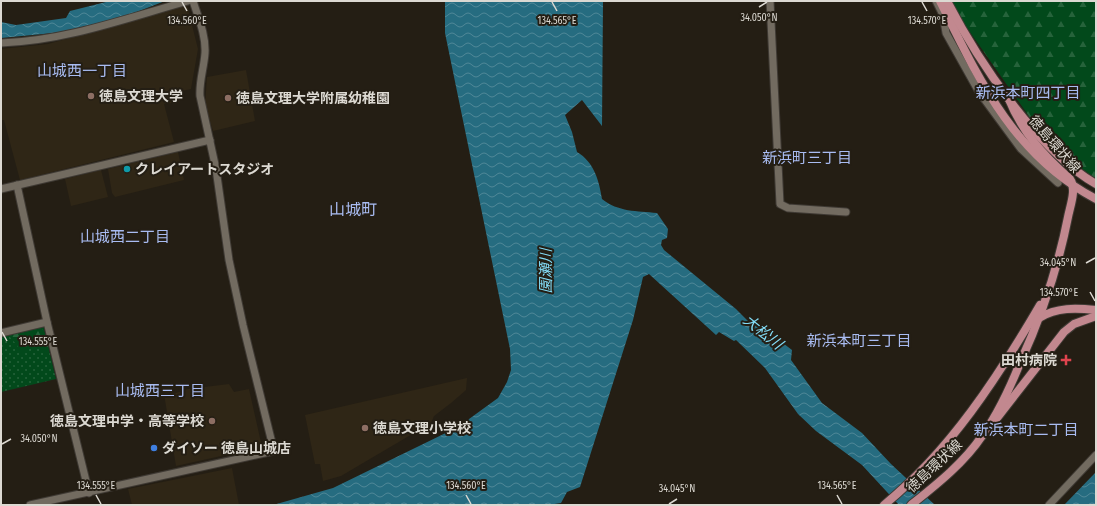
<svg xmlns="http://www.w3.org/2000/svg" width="1097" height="506" font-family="'Fira Sans Condensed','Noto Sans JP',sans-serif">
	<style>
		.built { fill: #2f2616 }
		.grass { fill: url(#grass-dots) }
		.forest { fill: url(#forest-firs) }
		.water { fill: url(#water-waves) }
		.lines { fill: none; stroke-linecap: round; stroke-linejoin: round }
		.secondary-casing { stroke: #3f3a34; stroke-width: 9 }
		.primary-casing { stroke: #3f3a34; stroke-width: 10 }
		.secondary { stroke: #726b60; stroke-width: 7 }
		.primary { stroke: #c2888f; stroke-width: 8 }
		.ticks { fill: none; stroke: #dcd9d2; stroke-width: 1.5 }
		.education-dot { fill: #8d6e63; stroke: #241e14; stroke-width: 1.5 }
		.culture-dot { fill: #0f9aa8; stroke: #241e14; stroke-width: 1.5 }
		.health-dot { fill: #e0444e; stroke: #241e14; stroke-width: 1.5 }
		.shop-dot { fill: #3f7fe0; stroke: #241e14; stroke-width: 1.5 }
		.labels { text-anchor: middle; stroke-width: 4; stroke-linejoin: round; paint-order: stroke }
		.poi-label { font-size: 14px; font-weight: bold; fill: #dcd9d2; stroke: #241e14; text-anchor: start }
		.street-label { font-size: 14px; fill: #dcd9d2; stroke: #241e14 }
		.neighbourhood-label { font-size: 15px; fill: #a9bcf2; stroke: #241e14 }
		.water-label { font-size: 15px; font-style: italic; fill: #83dcf7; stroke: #241e14 }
		.quarter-label { font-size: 16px; fill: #a9bcf2; stroke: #241e14 }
		.ticks-label { font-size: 10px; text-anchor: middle; fill: #dcd9d2; stroke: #241e14; stroke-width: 4; stroke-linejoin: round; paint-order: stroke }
	</style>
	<defs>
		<pattern id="grass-dots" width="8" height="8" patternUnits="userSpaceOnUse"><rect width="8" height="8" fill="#02491b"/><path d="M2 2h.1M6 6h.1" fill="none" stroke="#26633b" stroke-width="1.8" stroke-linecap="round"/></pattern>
		<pattern id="forest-firs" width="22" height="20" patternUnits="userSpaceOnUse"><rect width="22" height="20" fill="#02491b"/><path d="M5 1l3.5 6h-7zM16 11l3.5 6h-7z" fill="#26633b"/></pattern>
		<pattern id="water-waves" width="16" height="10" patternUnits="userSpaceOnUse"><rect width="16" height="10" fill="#266c80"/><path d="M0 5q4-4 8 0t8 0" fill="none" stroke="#4f8797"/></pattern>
	</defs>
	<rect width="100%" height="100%" fill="#241e14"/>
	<!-- built -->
	<g class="built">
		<path d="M187 5 198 49 191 89 182 91 179 102 164 104 174 142 20 180 4 120H1V49L48 44Z"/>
		<path d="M246 70 255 121 213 131 205 105 207 77Z"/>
		<path d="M178 152 184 180 115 197 112 193 108 169Z"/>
		<path d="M101 170 108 197 71 206 65 179Z"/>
		<path d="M467 378 466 390 451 403 434 416 431 423 341 476 323 481 320 464H315L305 415Z"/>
		<path d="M229 384 234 392 249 389 262 447 176 466 164 394 176 393 188 389Z"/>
		<path d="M232 468 239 505H132L128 489Z"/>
	</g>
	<!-- grass -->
	<path class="grass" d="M43 325 56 379 1 392V335Z"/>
	<!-- forest -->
	<g class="forest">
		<path d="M951 1H1096V179L1064 155 1035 125 958 15Z"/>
		<path d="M38 327 42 328 45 334 49 351H42L41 340 32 335 28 338 19 339V342L25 351 20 352 17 345 9 336 1 339V336Z"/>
	</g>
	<!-- water -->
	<g class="water">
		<path d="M110 1H165L129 15 64 32 1 38V22L16 25 66 18 70 11Z"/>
		<path d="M445 1H603L602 126 582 100 565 115 572 132 577 152C594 162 599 180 602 199 618 212 637 211 657 213L668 229 667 238 662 240 661 245 664 250 736 309 748 321 759 325 792 350 791 360 822 403 862 433 891 464 935 505H899L862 465 816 431 798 414 765 368 736 340 734 341 719 332 716 335 649 274 643 277 633 320 580 487 567 492 561 503 548 505H273L333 488 458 427 498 398 507 382 511 370 510 349 445 33Z"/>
		<path d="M1096 472V505H1064Z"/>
	</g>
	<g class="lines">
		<defs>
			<g id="secondary">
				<path d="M770 1 780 204 788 208 846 212"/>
				<path d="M936 1 943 15 946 33 979 92 1021 149 1058 183"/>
				<path d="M1 43C65 41 127 18 188 1"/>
				<path d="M17 185 47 322 89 493"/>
				<path d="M1 189 210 140"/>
				<path d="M1 333 47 322"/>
				<path d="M30 505 274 451 243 325 229 260 216 169 200 96C199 81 204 68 205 53 206 35 198 17 193 1"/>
				<path d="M1049 505 1096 455"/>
			</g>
			<g id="primary">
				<path d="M940 1C979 80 1014 156 1096 199"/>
				<path d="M947 1C978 61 1037 150 1096 184"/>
				<path d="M1039 318C1057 307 1076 308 1096 310"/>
				<path d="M997 418 1064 332 1074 324 1096 316"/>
				<path d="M884 505C950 451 998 377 1040 305"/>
				<path d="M911 505C936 485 964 463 982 436 998 414 1010 388 1020 363 1042 315 1058 268 1068 217 1070 206 1077 189 1070 179 1042 154 1022 132 1008 97"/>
			</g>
		</defs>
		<!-- secondary casing -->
		<use href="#secondary" class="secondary-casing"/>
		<!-- primary casing -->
		<use href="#primary" class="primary-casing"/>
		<!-- secondary -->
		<use href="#secondary" class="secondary"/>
		<!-- primary -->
		<use href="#primary" class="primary"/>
	</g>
	<!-- ticks -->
	<path class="ticks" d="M182 2 187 11M552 2 557 11M922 2 927 11M759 7 767 2M1086 263 1095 258M1090 292 1095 301M2 332 7 341M2 444 11 439M96 495 101 504M466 495 471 504M837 495 842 504M669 504 677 499"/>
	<!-- markers -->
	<g class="education-dot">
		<circle cx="91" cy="96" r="4"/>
		<circle cx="228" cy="98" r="4"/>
		<circle cx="212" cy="421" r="4"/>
		<circle cx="365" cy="428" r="4"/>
	</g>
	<circle class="culture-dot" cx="127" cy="169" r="4"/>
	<path class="health-dot" d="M1064 354h4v4h4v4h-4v4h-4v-4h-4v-4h4z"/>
	<circle class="shop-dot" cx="154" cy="448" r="4"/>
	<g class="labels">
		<!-- poi labels -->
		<g class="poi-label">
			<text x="99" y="101">徳島文理大学</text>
			<text x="236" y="103">徳島文理大学附属幼稚園</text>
			<text x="135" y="174">クレイアートスタジオ</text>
			<text x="1057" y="365" text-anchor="end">田村病院</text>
			<text x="204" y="426" text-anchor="end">徳島文理中学・高等学校</text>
			<text x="373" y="433">徳島文理小学校</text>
			<text x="162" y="453">ダイソー 徳島山城店</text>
		</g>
		<!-- street labels -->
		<g class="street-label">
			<text transform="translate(1055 144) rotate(49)" y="5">徳島環状線</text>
			<text transform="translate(934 466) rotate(-43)" y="5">徳島環状線</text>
		</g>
		<!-- neighbourhood labels -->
		<g class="neighbourhood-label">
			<text x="82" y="76">山城西一丁目</text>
			<text x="1028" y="98">新浜本町四丁目</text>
			<text x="807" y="163">新浜町三丁目</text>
			<text x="125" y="242">山城西二丁目</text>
			<text x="859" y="346">新浜本町三丁目</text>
			<text x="160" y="396">山城西三丁目</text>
			<text x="1026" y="435">新浜本町二丁目</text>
		</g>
		<!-- water labels -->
		<g class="water-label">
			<text transform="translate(546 271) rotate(-90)" y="5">園瀬川</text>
			<text transform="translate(763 332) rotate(39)" y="5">大松川</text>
		</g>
		<!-- quarter labels -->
		<g class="quarter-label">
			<text x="353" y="215">山城町</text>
		</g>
	</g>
	<g class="ticks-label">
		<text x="759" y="21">34.050°N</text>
		<text x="557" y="24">134.565°E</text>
		<text x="927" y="24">134.570°E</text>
		<text x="187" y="24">134.560°E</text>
		<text x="1058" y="266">34.045°N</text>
		<text x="1059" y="296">134.570°E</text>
		<text x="38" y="345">134.555°E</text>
		<text x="39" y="442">34.050°N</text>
		<text x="96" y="489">134.555°E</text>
		<text x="466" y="489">134.560°E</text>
		<text x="837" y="489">134.565°E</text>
		<text x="677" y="492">34.045°N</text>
	</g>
	<!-- border -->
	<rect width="1097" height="506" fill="none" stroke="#dcd9d2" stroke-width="4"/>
</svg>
